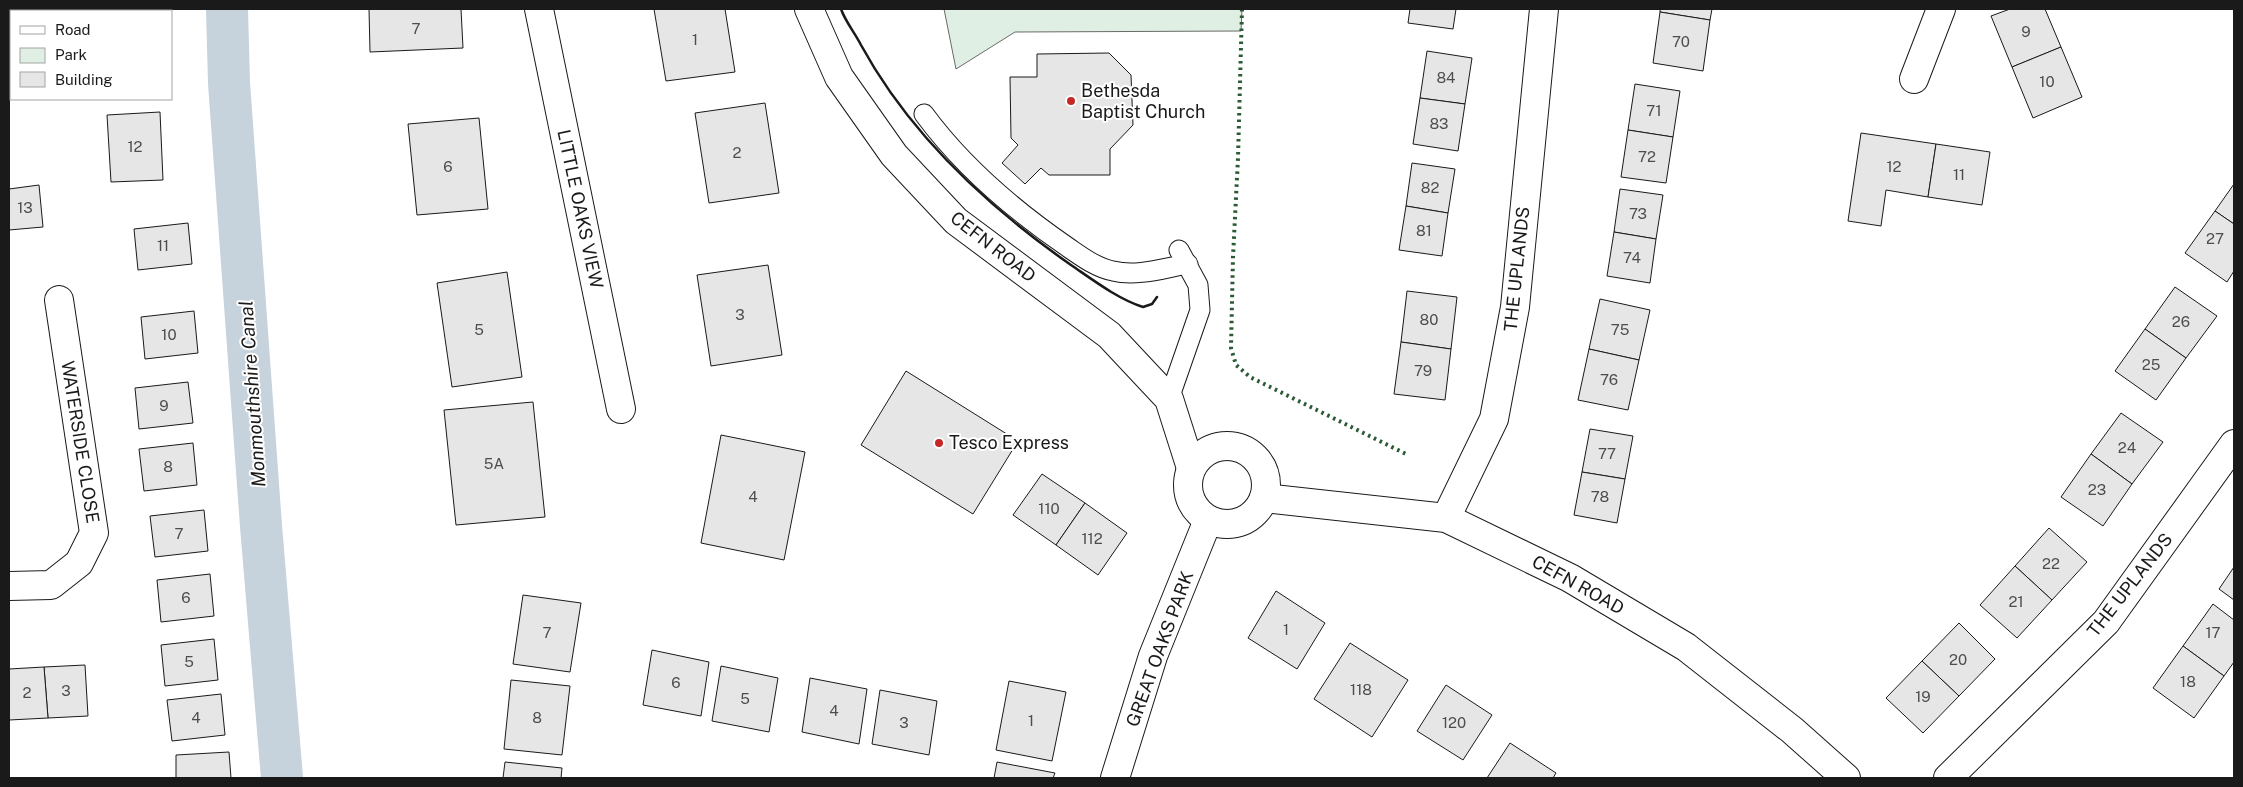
<svg xmlns="http://www.w3.org/2000/svg" width="2243" height="787" font-family="'Public Sans',sans-serif">
	<style>
		.green { fill: #e0efe3; stroke: #6a6a6a }
		.lines { fill: none; stroke-linecap: round; stroke-linejoin: round }
		.canal { stroke: #c6d2dc; stroke-width: 42 }
		.building { fill: #e6e6e6; stroke: #1a1a1a }
		.lane-casing { stroke: #1a1a1a; stroke-width: 21 }
		.street-casing { stroke: #1a1a1a; stroke-width: 30 }
		.secondary-casing { stroke: #1a1a1a; stroke-width: 30 }
		.lane { stroke: #fff; stroke-width: 19 }
		.street { stroke: #fff; stroke-width: 28 }
		.secondary { stroke: #fff; stroke-width: 28 }
		.hedge { stroke: #2b5a34; stroke-width: 4; stroke-dasharray: 2.5 4; stroke-linecap: butt }
		.wall { stroke: #1a1a1a; stroke-width: 2.5 }
		.poi-dot { fill: #c62828; stroke: #fff; stroke-width: 2 }
		.labels { text-anchor: middle; stroke-width: 4; stroke-linejoin: round; paint-order: stroke }
		.number-label { font-size: 15px; fill: #4d4d4d }
		.poi-label { font-size: 18px; fill: #1a1a1a; stroke: #fff; text-anchor: start }
		.street-label { font-size: 18px; fill: #1a1a1a; stroke: #fff }
		.water-label { font-size: 19px; font-style: italic; fill: #1a1a1a; stroke: #fff }
	</style>
	<rect width="100%" height="100%" fill="#fff"/>
	<!-- green -->
	<path class="green" d="M944 9H1242L1241 31 1015 32 956 69Z"/>
	<g class="lines">
		<!-- canal -->
		<path class="canal" d="M227 9 229 83 261 526 282 778"/>
	</g>
	<!-- building -->
	<g class="building">
		<path d="M9 9H23L24 11H11V43L9 44Z"/>
		<path d="M369 9H461L463 48 370 52Z"/>
		<path d="M654 9H725L735 72 666 81Z"/>
		<path d="M1410 9H1456L1453 29 1408 23Z"/>
		<path d="M1660 9H1712L1710 20 1660 12Z"/>
		<path d="M2010 9H2045L2061 47 2012 67 1991 16Z"/>
		<path d="M1660 12 1710 20 1703 71 1653 63Z"/>
		<path d="M2061 47 2082 97 2033 118 2012 67Z"/>
		<path d="M1427 51 1472 58 1465 104 1420 98Z"/>
		<path d="M1109 53 1131 75 1133 125 1110 149V175H1049L1041 168 1025 184 1002 163 1018 145 1011 138 1010 77H1037V54Z"/>
		<path d="M1635 84 1680 91 1673 137 1628 130Z"/>
		<path d="M1420 98 1465 104 1458 151 1413 144Z"/>
		<path d="M765 103 779 193 709 203 695 113Z"/>
		<path d="M160 112 163 180 111 182 107 115Z"/>
		<path d="M479 118 488 209 417 215 408 124Z"/>
		<path d="M1628 130 1673 137 1666 183 1621 177Z"/>
		<path d="M1861 133 1936 144 1928 197 1886 190 1881 226 1848 221Z"/>
		<path d="M1936 144 1990 152 1982 205 1928 197Z"/>
		<path d="M1412 163 1455 169 1448 213 1406 206Z"/>
		<path d="M2234 184V224L2215 211Z"/>
		<path d="M39 185 43 227 9 230V189Z"/>
		<path d="M1620 189 1663 195 1656 239 1614 232Z"/>
		<path d="M1406 206 1448 213 1442 256 1399 250Z"/>
		<path d="M2215 211 2234 224V271L2227 282 2185 253Z"/>
		<path d="M188 223 192 264 138 270 134 229Z"/>
		<path d="M1614 232 1656 239 1650 283 1607 276Z"/>
		<path d="M768 265 782 355 711 366 697 275Z"/>
		<path d="M507 272 522 377 452 387 437 283Z"/>
		<path d="M2175 287 2217 316 2186 358 2145 329Z"/>
		<path d="M1407 291 1457 297 1451 349 1401 342Z"/>
		<path d="M1600 299 1650 310 1639 360 1589 349Z"/>
		<path d="M194 311 198 353 145 359 141 317Z"/>
		<path d="M2145 329 2186 358 2156 400 2115 371Z"/>
		<path d="M1401 342 1451 349 1445 400 1394 394Z"/>
		<path d="M1589 349 1639 360 1628 410 1578 400Z"/>
		<path d="M906 371 1018 441 973 514 861 445Z"/>
		<path d="M188 382 193 423 139 429 135 388Z"/>
		<path d="M533 402 545 517 456 525 444 410Z"/>
		<path d="M2121 413 2163 442 2132 484 2091 454Z"/>
		<path d="M1590 429 1633 436 1625 479 1582 472Z"/>
		<path d="M721 435 805 452 784 560 701 543Z"/>
		<path d="M193 443 197 485 144 491 139 449Z"/>
		<path d="M2091 454 2132 484 2103 526 2061 497Z"/>
		<path d="M1582 472 1625 479 1617 523 1574 515Z"/>
		<path d="M1042 474 1085 503 1056 545 1013 515Z"/>
		<path d="M1085 503 1127 533 1098 575 1056 545Z"/>
		<path d="M204 510 208 551 155 557 150 516Z"/>
		<path d="M2049 528 2087 562 2052 600 2015 566Z"/>
		<path d="M2015 566 2052 600 2017 638 1980 605Z"/>
		<path d="M2234 567V600L2219 589Z"/>
		<path d="M210 574 214 616 161 622 157 580Z"/>
		<path d="M1276 591 1325 623 1297 669 1248 638Z"/>
		<path d="M523 595 581 603 570 672 513 664Z"/>
		<path d="M2213 604 2234 620V662L2224 676 2183 646Z"/>
		<path d="M1959 623 1995 659 1959 696 1922 661Z"/>
		<path d="M214 639 218 680 165 686 161 645Z"/>
		<path d="M1350 643 1408 680 1372 737 1314 699Z"/>
		<path d="M2183 646 2224 676 2194 718 2153 688Z"/>
		<path d="M652 650 709 662 701 716 643 705Z"/>
		<path d="M1922 661 1959 696 1923 733 1886 698Z"/>
		<path d="M85 665 88 716 48 718 44 667Z"/>
		<path d="M721 666 778 678 769 732 712 721Z"/>
		<path d="M44 667 48 718 9 720V669Z"/>
		<path d="M810 678 867 689 859 744 802 732Z"/>
		<path d="M511 680 570 686 562 755 504 749Z"/>
		<path d="M1009 681 1066 692 1052 761 996 750Z"/>
		<path d="M1446 685 1492 715 1463 760 1417 731Z"/>
		<path d="M880 690 937 701 929 755 872 744Z"/>
		<path d="M221 694 225 735 172 741 167 700Z"/>
		<path d="M1510 743 1556 773 1553 778H1487Z"/>
		<path d="M229 752 231 778H176V755Z"/>
		<path d="M505 762 562 768 561 778H503Z"/>
		<path d="M997 762 1055 773 1053 778H994Z"/>
	</g>
	<g class="lines">
		<defs>
			<g id="lane">
				<path d="M924 114C963 167 1015 211 1069 248 1082 257 1097 268 1113 271 1137 277 1164 268 1188 264"/>
				<path d="M1169 399 1200 310 1198 285 1179 250"/>
			</g>
			<g id="street">
				<path d="M539 9 621 409"/>
				<path d="M1914 79 1941 9"/>
				<path d="M1446 518 1494 419 1515 307 1544 9"/>
				<path d="M9 586 51 585 79 563 94 533 59 300"/>
				<path d="M1115 778 1153 656 1208 520"/>
				<path d="M1948 778 2106 622 2234 444"/>
			</g>
			<g id="secondary">
				<path d="M809 9 839 77 894 155 956 221 1109 335 1169 399 1191 468"/>
				<circle cx="1227" cy="485" r="39"/>
				<path d="M1264 498 1446 518 1570 578 1686 647 1792 730 1846 778"/>
			</g>
		</defs>
		<!-- lane casing -->
		<use href="#lane" class="lane-casing"/>
		<!-- street casing -->
		<use href="#street" class="street-casing"/>
		<!-- secondary casing -->
		<use href="#secondary" class="secondary-casing"/>
		<!-- lane -->
		<use href="#lane" class="lane"/>
		<!-- street -->
		<use href="#street" class="street"/>
		<!-- secondary -->
		<use href="#secondary" class="secondary"/>
		<!-- hedge -->
		<path class="hedge" d="M1242 9 1238 158 1233 257 1231 348 1236 365 1250 377 1408 455"/>
		<!-- wall -->
		<path class="wall" d="M841 9C845 21 855 33 861 45 910 135 988 207 1071 265 1093 280 1118 299 1143 307L1152 304 1157 297"/>
	</g>
	<!-- markers -->
	<g class="poi-dot">
		<circle cx="1071" cy="101" r="5"/>
		<circle cx="939" cy="443" r="5"/>
	</g>
	<g class="labels">
		<!-- number labels -->
		<g class="number-label">
			<text x="416" y="34">7</text>
			<text x="2026" y="37">9</text>
			<text x="695" y="45">1</text>
			<text x="1681" y="47">70</text>
			<text x="1446" y="83">84</text>
			<text x="2047" y="87">10</text>
			<text x="1654" y="116">71</text>
			<text x="1439" y="129">83</text>
			<text x="135" y="152">12</text>
			<text x="737" y="158">2</text>
			<text x="1647" y="162">72</text>
			<text x="448" y="172">6</text>
			<text x="1894" y="172">12</text>
			<text x="1959" y="180">11</text>
			<text x="1430" y="193">82</text>
			<text x="25" y="213">13</text>
			<text x="1638" y="219">73</text>
			<text x="1424" y="236">81</text>
			<text x="2215" y="244">27</text>
			<text x="163" y="251">11</text>
			<text x="1632" y="263">74</text>
			<text x="740" y="320">3</text>
			<text x="1429" y="325">80</text>
			<text x="2181" y="327">26</text>
			<text x="479" y="335">5</text>
			<text x="1620" y="335">75</text>
			<text x="169" y="340">10</text>
			<text x="2151" y="370">25</text>
			<text x="1423" y="376">79</text>
			<text x="1609" y="385">76</text>
			<text x="164" y="411">9</text>
			<text x="2127" y="453">24</text>
			<text x="1607" y="459">77</text>
			<text x="494" y="469">5A</text>
			<text x="168" y="472">8</text>
			<text x="2097" y="495">23</text>
			<text x="753" y="502">4</text>
			<text x="1600" y="502">78</text>
			<text x="1049" y="514">110</text>
			<text x="179" y="539">7</text>
			<text x="1092" y="544">112</text>
			<text x="2051" y="569">22</text>
			<text x="186" y="603">6</text>
			<text x="2016" y="607">21</text>
			<text x="1286" y="635">1</text>
			<text x="547" y="638">7</text>
			<text x="2213" y="638">17</text>
			<text x="1958" y="665">20</text>
			<text x="189" y="667">5</text>
			<text x="2188" y="687">18</text>
			<text x="676" y="688">6</text>
			<text x="1361" y="695">118</text>
			<text x="66" y="696">3</text>
			<text x="27" y="698">2</text>
			<text x="1923" y="702">19</text>
			<text x="745" y="704">5</text>
			<text x="834" y="716">4</text>
			<text x="196" y="723">4</text>
			<text x="537" y="723">8</text>
			<text x="1031" y="726">1</text>
			<text x="904" y="728">3</text>
			<text x="1454" y="728">120</text>
		</g>
		<!-- poi labels -->
		<g class="poi-label">
			<text x="1081" y="97">Bethesda<tspan x="1081" dy="21">Baptist Church</tspan></text>
			<text x="949" y="449">Tesco Express</text>
		</g>
		<!-- street labels -->
		<g class="street-label">
			<text transform="translate(580 209) rotate(78)" y="6">LITTLE OAKS VIEW</text>
			<text transform="translate(993 247) rotate(38)" y="6">CEFN ROAD</text>
			<text transform="translate(1517 269) rotate(-84)" y="6">THE UPLANDS</text>
			<text transform="translate(80 442) rotate(81)" y="6">WATERSIDE CLOSE</text>
			<text transform="translate(1578 585) rotate(29)" y="6">CEFN ROAD</text>
			<text transform="translate(2130 585) rotate(-52)" y="6">THE UPLANDS</text>
			<text transform="translate(1160 649) rotate(-70)" y="6">GREAT OAKS PARK</text>
		</g>
		<!-- water labels -->
		<g class="water-label">
			<text transform="translate(252 394) rotate(-94)" y="7">Monmouthshire Canal</text>
		</g>
	</g>
	<!-- border -->
	<rect width="2243" height="787" fill="none" stroke="#1a1a1a" stroke-width="20"/>
	<!-- legend -->
	<rect x="10" y="10" width="162" height="90" fill="#ffffff" stroke="#a3a3a3"/>
	<rect x="20" y="26" width="25" height="8" fill="#ffffff" stroke="#a3a3a3"/>
	<text x="55" y="35" font-size="15" fill="#1a1a1a">Road</text>
	<rect x="20" y="48" width="25" height="15" fill="#e0efe3" stroke="#a3a3a3"/>
	<text x="55" y="60" font-size="15" fill="#1a1a1a">Park</text>
	<rect x="20" y="72" width="25" height="15" fill="#e6e6e6" stroke="#a3a3a3"/>
	<text x="55" y="85" font-size="15" fill="#1a1a1a">Building</text>
</svg>
